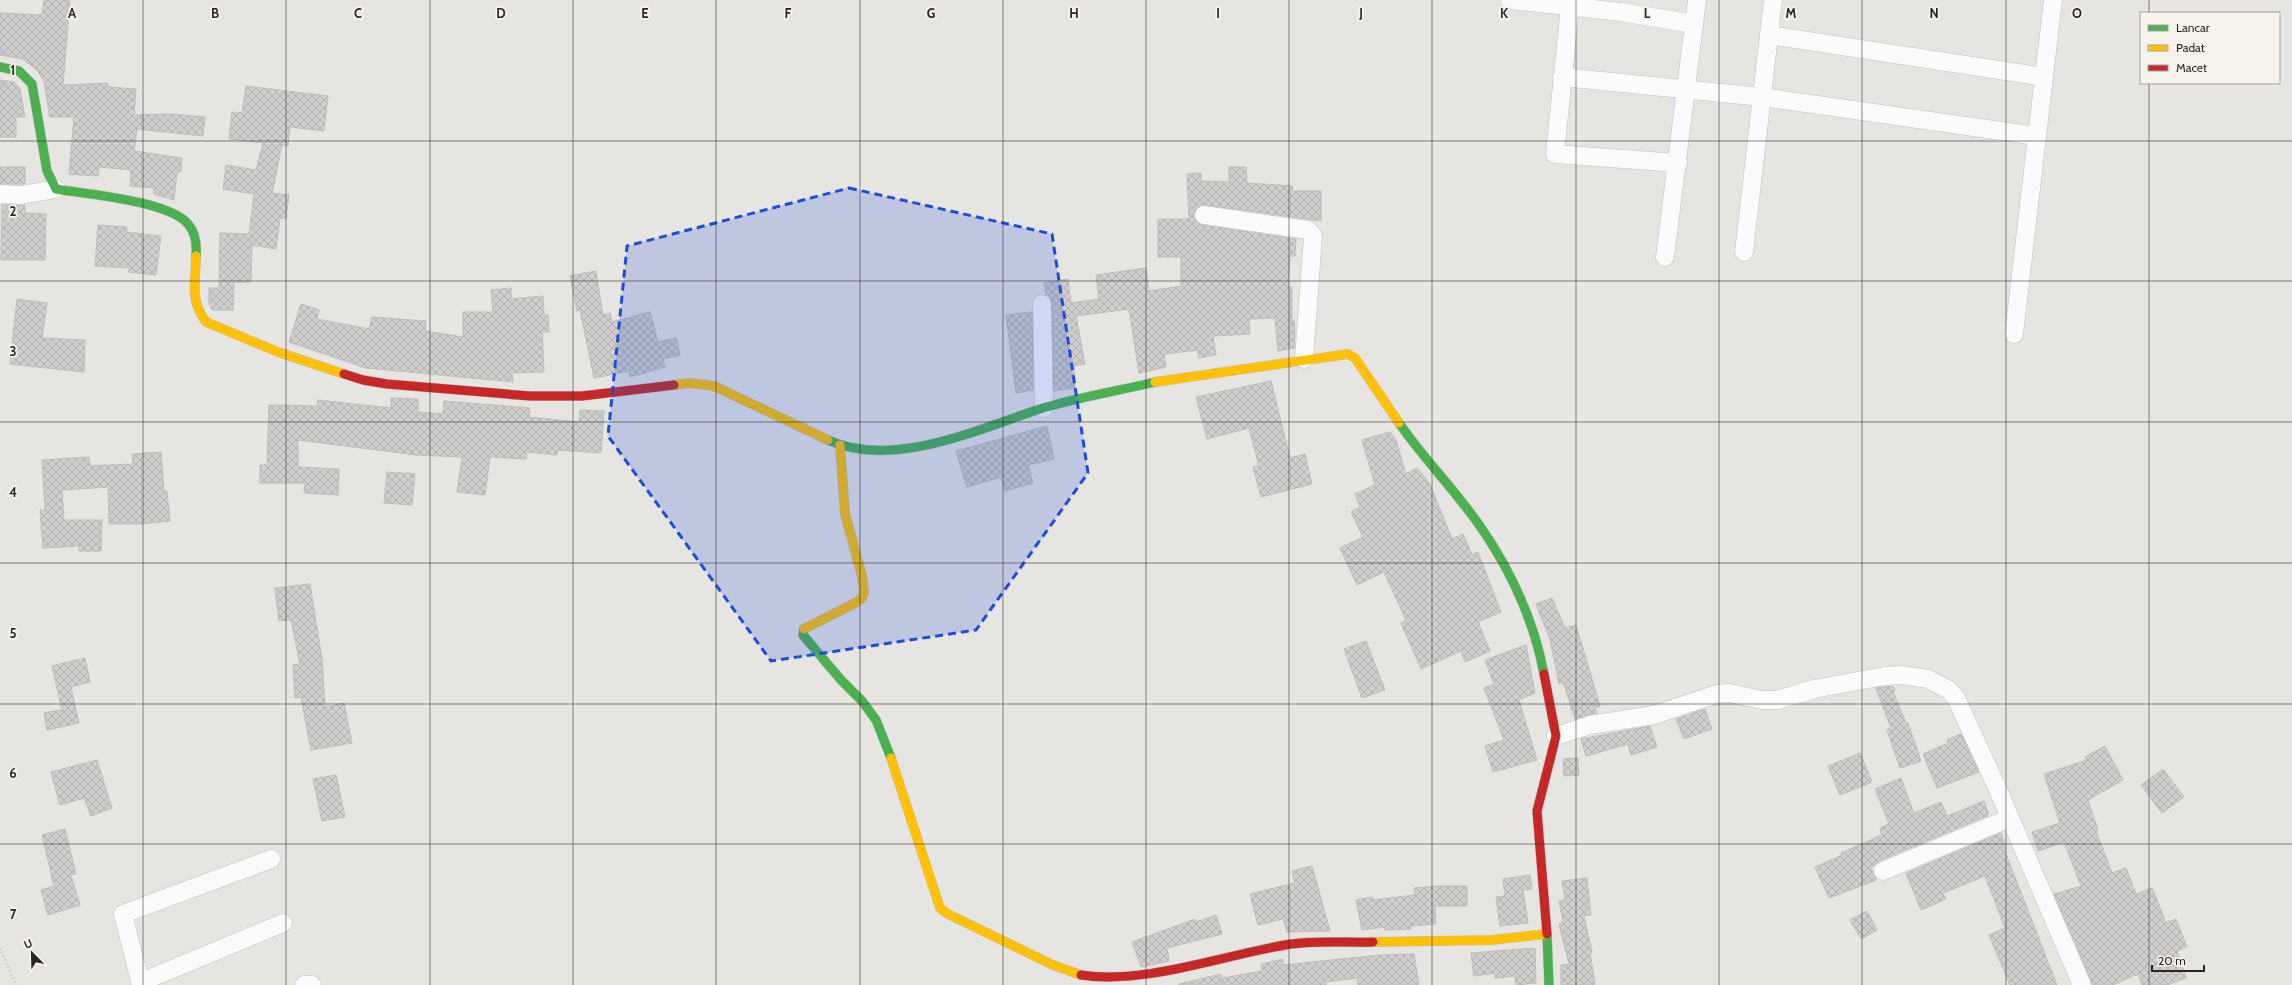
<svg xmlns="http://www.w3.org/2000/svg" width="2292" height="985" font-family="Cabin,sans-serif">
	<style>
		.building { fill: url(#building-cross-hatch); stroke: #bebcba }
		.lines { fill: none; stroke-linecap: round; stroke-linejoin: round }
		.street-casing { stroke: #c0bfbd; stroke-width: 19 }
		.fast-casing { stroke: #c0bfbd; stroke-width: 10 }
		.slow-casing { stroke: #c0bfbd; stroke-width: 10 }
		.jam-casing { stroke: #c0bfbd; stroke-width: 10 }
		.path { stroke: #d0cfce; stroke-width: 2.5; stroke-dasharray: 2 2; stroke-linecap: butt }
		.street { stroke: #fbfbfb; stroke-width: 18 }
		.fast { stroke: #4caf50; stroke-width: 9 }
		.slow { stroke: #ffc107; stroke-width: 9 }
		.jam { stroke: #c62828; stroke-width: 9 }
		.marked { fill: #1d4ed8; fill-opacity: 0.2; stroke: #1d4ed8; stroke-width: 3; stroke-dasharray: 8 5; stroke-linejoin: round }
		.grid { fill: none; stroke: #282624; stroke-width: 1; stroke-opacity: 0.55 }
		.grid-label { font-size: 13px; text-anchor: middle; font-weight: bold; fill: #282624; stroke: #f7f3ec; stroke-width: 3.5; stroke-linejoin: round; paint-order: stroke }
	</style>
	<defs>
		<pattern id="building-cross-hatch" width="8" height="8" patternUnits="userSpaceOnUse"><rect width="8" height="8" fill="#d0cecc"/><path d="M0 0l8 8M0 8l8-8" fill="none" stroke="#b3b1af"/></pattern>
	</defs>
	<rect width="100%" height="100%" fill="#e7e5e2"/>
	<!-- building -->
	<g class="building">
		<path d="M44 0H70L63 85 108 83V87L136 89 134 115 170 114 205 117 203 136 137 129 134 151 182 158 181 172H177L174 200 154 194V188L130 186 131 170 99 167 98 176 69 174 74 117H50L44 82 38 71 23 59 0 55V13L42 15Z"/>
		<path d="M0 80 14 82 20 89 25 117H16V137H0Z"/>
		<path d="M246 86 328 96 324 131 290 127 288 146 282 145 272 193 289 195 286 218H280L276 249 252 245 251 282H234L233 310H212L209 303V288H219L220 233 249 234 254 194 223 189 226 165 256 170 263 143 229 139 232 112 242 113Z"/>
		<rect x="0" y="167" width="25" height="17"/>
		<path d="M1229 167H1246L1247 183 1293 186 1292 191H1321V221L1206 205H1200L1194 213V219L1202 225 1296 239 1295 256H1290L1288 287H1292V321L1294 320 1295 334 1294 348 1278 351 1275 318 1249 319 1250 334 1213 336 1216 355 1199 358 1197 350 1164 354 1166 367 1139 373 1129 309 1076 316 1085 364 1074 366 1075 388 1054 391 1052 304 1051 298 1046 294 1044 283 1068 279 1071 303 1099 299 1096 275 1146 268 1149 291 1181 286V257H1158V219H1189L1187 174 1201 173V181L1229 182Z"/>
		<path d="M2 205H25V213L46 214 45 260H1Z"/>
		<path d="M98 225 127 227 126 232 161 236 156 275 129 272V268L95 266Z"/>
		<path d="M596 271 603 315 610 313 612 322 650 312 658 342 676 338 680 355 663 359 665 367 630 377 629 371 594 378 580 310 577 311 570 276Z"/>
		<path d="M511 288V299L543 296 544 315H548L549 332H542L544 372 512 373 513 382 366 368 289 342 301 304 319 310 317 319 369 329 372 317 426 321 425 331 463 337V312H493L491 290Z"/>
		<path d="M17 299 47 303 42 338 85 340 84 372 10 364Z"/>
		<path d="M1032 312 1033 390 1016 393 1006 315Z"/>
		<path d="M1271 381 1290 458 1305 454 1312 484 1261 497 1253 467 1259 466 1249 428 1207 439 1196 397Z"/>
		<path d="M391 398 418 399V412L443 414 444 401 530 408 529 417 579 422 580 410 604 411 601 453 558 450 557 455 526 452V459L490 457 485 495 457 492 462 457 417 455 298 440V467L339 469 338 495 304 493 305 483H260V465H267L269 405 317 406 318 400 391 408Z"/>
		<path d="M1047 426 1054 459 1028 465 1033 483 1005 491 1001 477 967 487 956 451Z"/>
		<path d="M1390 432 1396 440 1406 474 1417 468 1430 484 1452 539 1463 534 1472 555 1478 552 1501 612 1478 622 1490 651 1465 662 1461 651 1421 669 1401 623 1406 620 1384 572 1357 585 1340 548 1363 537 1351 512 1360 507 1355 494 1375 485 1362 440Z"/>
		<path d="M161 452 164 491H167L170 521 139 524H109L108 487 62 490 64 520H102L101 551H79V546L43 548 40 510H45L42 460 89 457 90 466 133 464 132 454Z"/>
		<path d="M387 472 415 474 412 505 384 503Z"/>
		<path d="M310 584 322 659 325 707 344 703 352 743 311 750 301 697 295 698 293 665 300 664 291 620 279 621 275 588Z"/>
		<path d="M1552 598 1565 628 1576 625 1600 706 1595 708 1597 713 1575 719 1563 682 1559 684 1550 639 1536 604Z"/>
		<path d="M1366 641 1385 690 1362 698 1344 649Z"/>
		<path d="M1526 645 1535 693 1519 700 1537 760 1493 772 1485 746 1504 740 1484 688 1494 684 1485 660Z"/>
		<path d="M85 658 90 682 71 687 79 723 47 730 44 713 62 710 52 666Z"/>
		<path d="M1893 686 1895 691 1893 692 1906 723H1908L1921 761 1900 768 1887 730 1891 728 1876 688Z"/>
		<path d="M1705 709 1712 729 1684 739 1676 719Z"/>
		<path d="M1650 726 1657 747 1631 755 1628 744 1586 756 1581 739Z"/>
		<path d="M1961 734 1979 772 1937 788 1923 754 1948 743 1947 740Z"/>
		<path d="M2105 746 2123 780 2088 800 2098 830 2096 831 2112 873 2126 868 2136 894 2152 888 2166 923 2176 919 2187 947 2177 951 2186 978 2167 985H2142L2138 974 2113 985H2093L2054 894 2081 886 2064 842 2038 851 2032 832 2060 823 2044 774 2087 760 2085 757Z"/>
		<path d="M1860 753 1872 782 1840 795 1828 766Z"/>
		<path d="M1578 758 1579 775 1564 776 1563 759Z"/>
		<path d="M97 760 112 808 91 816 84 798 60 805 51 772Z"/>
		<path d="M2163 769 2184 797 2162 813 2141 785Z"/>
		<path d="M336 775 345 817 322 821 313 779Z"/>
		<path d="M1901 778 1914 813 1941 802 1947 816 1984 801 1989 815 1879 861 1871 868 1876 880 1829 898 1815 867 1842 855 1841 853 1882 835 1880 828 1889 824 1875 789Z"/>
		<path d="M65 829 76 874 71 875 80 905 48 915 41 890 54 886 42 835Z"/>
		<path d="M2001 833 2006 849H2004L2057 985H2010L1989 935 2005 928 1985 876 1943 893 1946 899 1921 910 1906 873Z"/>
		<path d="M1312 866 1330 931 1287 932 1283 919 1258 925 1250 894 1295 883 1292 871Z"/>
		<path d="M1530 875 1532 889 1523 890 1528 923 1500 926 1496 897 1505 896 1503 879Z"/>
		<path d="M1587 878 1591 915 1584 916 1592 952H1590L1595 985H1561V965L1569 964 1559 924 1563 922 1559 901 1565 900 1562 881Z"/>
		<path d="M1437 886H1467V906H1435L1436 924 1411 926V929L1385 930V927L1362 930 1356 900 1372 897 1373 900 1415 895 1414 888Z"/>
		<path d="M1867 911 1877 930 1861 939 1850 920Z"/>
		<path d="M1216 915 1222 934 1167 948 1169 961 1141 967 1132 942 1195 919 1196 922Z"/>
		<path d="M1535 948 1536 983 1516 985 1515 976 1495 978V973L1474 976 1471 953Z"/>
		<path d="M1414 954 1419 985H1358L1357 978 1325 982 1326 985H1224L1223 978 1262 971 1261 964 1283 959V965L1380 955Z"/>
		<path d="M1221 974 1223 985H1179V984Z"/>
	</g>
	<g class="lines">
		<defs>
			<g id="street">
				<path d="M1510 0 1621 12 1694 24"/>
				<path d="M1570 6 1555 154 1678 163"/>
				<path d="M1769 35 2044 77"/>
				<path d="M1562 77 1762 97 2037 136"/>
				<path d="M0 194 21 195 56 189"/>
				<path d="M1204 215 1308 230 1313 236 1304 359"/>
				<path d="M1744 252 1773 0"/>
				<path d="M1665 257 1697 0"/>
				<path d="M1042 304 1044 408"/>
				<path d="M2014 334 2053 0"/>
				<path d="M1556 736 1590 725 1654 715 1717 694 1729 693 1762 700H1777L1814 689 1885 676 1902 675 1928 679 1949 690 1956 698 1995 783 2082 985"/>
				<path d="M1883 871 2010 818"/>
				<path d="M141 982 283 923"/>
				<path d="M141 985 123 914 271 859"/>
				<path d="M304 985H312"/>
			</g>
			<g id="fast">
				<path d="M0 67 19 71 32 84 47 171 56 189C86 194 169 201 188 224 196 233 197 244 196 256"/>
				<path d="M1399 423C1424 459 1455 490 1480 526 1511 571 1534 620 1544 674"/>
				<path d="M828 440C893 470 980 428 1043 408 1079 397 1118 391 1155 382"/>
				<path d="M804 629 803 635 841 680 862 701 876 720 891 758"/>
				<path d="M1547 934 1549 985"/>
			</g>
			<g id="slow">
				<path d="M196 256C196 282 189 299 206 322L278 352 344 374"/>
				<path d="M1155 382 1348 354 1355 358 1399 423"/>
				<path d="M674 385 689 383 714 386 828 440"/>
				<path d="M804 629 857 602 862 598 864 592 862 576 845 514 840 445"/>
				<path d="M891 758 940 908 948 914 1053 965 1081 975"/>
				<path d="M1373 942 1491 940 1546 934"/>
			</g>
			<g id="jam">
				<path d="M344 374 363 380 387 384 530 396H582L674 385"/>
				<path d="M1544 674 1556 736 1537 811 1547 934"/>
				<path d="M1081 975C1146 985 1226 954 1291 944 1318 940 1347 943 1373 942"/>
			</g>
		</defs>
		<!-- street casing -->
		<use href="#street" class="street-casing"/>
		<!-- fast casing -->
		<use href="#fast" class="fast-casing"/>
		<!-- slow casing -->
		<use href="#slow" class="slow-casing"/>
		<!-- jam casing -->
		<use href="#jam" class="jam-casing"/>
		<!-- path -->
		<path class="path" d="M0 948 16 985"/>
		<!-- street -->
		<use href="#street" class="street"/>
		<!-- fast -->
		<use href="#fast" class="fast"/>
		<!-- slow -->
		<use href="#slow" class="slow"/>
		<!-- jam -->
		<use href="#jam" class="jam"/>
	</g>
	<!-- marked area -->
	<path class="marked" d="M849 188 1052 234 1088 473 976 630 771 661 608 436 627 246Z"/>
	<!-- grid -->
	<path class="grid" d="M143 0V985M286 0V985M430 0V985M573 0V985M716 0V985M860 0V985M1003 0V985M1146 0V985M1289 0V985M1432 0V985M1576 0V985M1719 0V985M1862 0V985M2006 0V985M2149 0V13M2149 83V985M0 141H2292M0 281H2292M0 422H2292M0 563H2292M0 704H2292M0 844H2292"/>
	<g class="grid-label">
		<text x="72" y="18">A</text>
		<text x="215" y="18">B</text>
		<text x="358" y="18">C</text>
		<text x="501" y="18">D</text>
		<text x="645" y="18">E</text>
		<text x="788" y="18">F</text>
		<text x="931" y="18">G</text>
		<text x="1074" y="18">H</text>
		<text x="1218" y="18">I</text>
		<text x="1361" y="18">J</text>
		<text x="1504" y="18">K</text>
		<text x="1647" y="18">L</text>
		<text x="1791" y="18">M</text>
		<text x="1934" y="18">N</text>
		<text x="2077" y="18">O</text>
		<text x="13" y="75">1</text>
		<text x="13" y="216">2</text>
		<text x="13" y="356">3</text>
		<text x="13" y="497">4</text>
		<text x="13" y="638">5</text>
		<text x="13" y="778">6</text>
		<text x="13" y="919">7</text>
	</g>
	<!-- legend -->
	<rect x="2140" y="12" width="140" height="72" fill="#f7f3ec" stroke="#a4a19c"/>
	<rect x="2148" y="25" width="20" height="6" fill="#4caf50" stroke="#a4a19c"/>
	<text x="2176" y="32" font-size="12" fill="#282624">Lancar</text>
	<rect x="2148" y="45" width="20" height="6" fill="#ffc107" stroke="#a4a19c"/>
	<text x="2176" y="52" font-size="12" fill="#282624">Padat</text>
	<rect x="2148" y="65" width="20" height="6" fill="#c62828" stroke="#a4a19c"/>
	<text x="2176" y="72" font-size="12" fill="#282624">Macet</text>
	<!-- north arrow -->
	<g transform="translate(32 953) rotate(337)" stroke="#f7f3ec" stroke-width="3" paint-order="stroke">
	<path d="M0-3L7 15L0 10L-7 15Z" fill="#282624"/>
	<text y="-6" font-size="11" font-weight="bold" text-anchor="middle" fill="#282624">U</text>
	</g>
	<!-- scale -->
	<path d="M2152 965v6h52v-6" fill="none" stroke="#282624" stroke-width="2"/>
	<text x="2158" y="965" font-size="12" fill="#282624" stroke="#f7f3ec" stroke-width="3" paint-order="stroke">20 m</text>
</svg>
